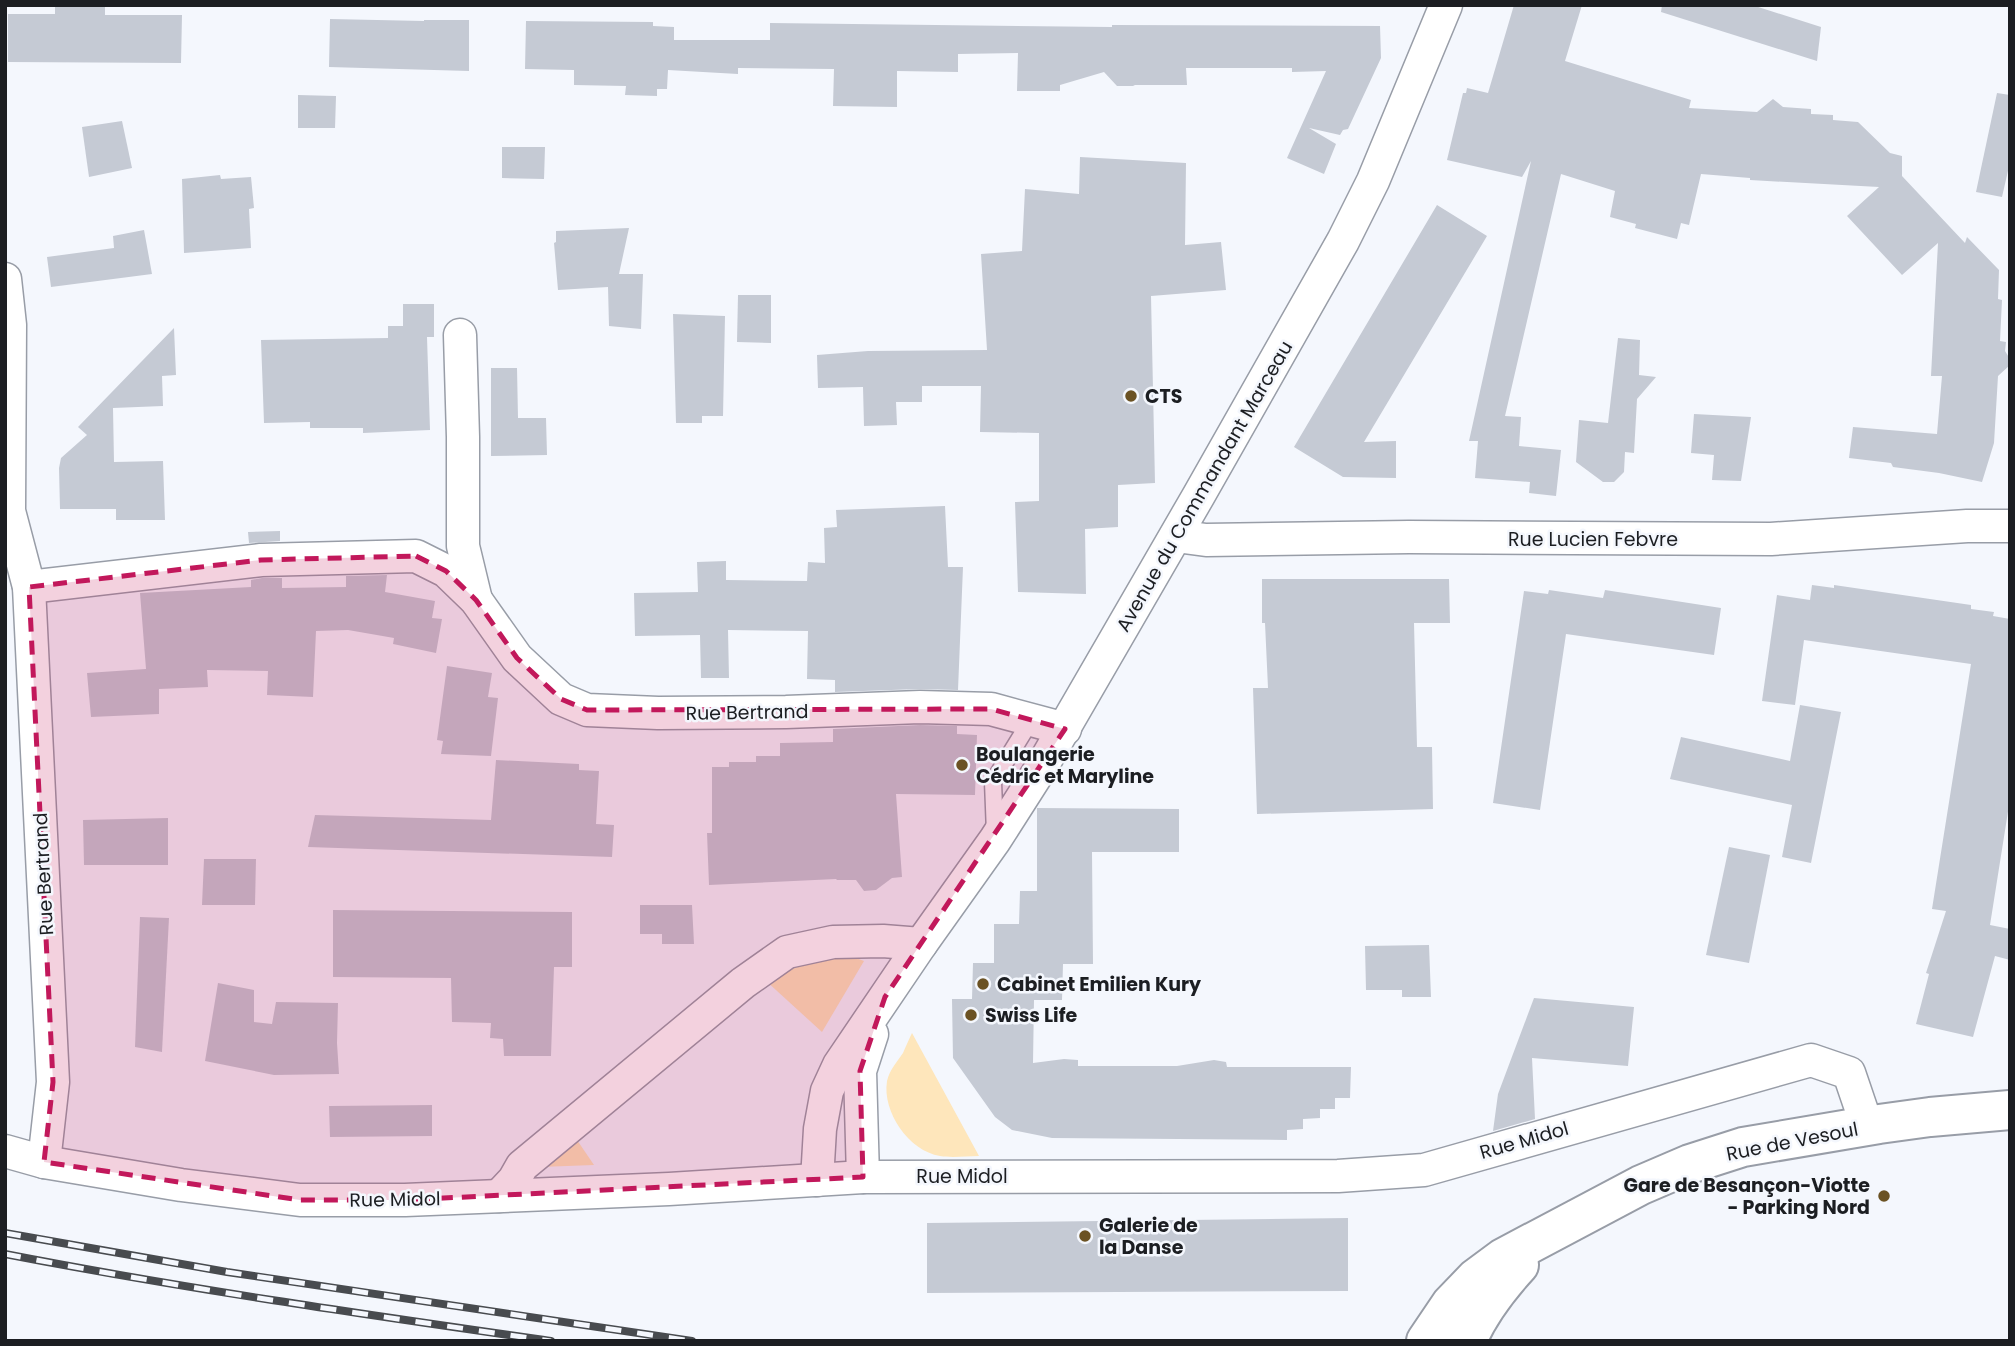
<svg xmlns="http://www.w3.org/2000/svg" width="2015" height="1346" font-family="Poppins,sans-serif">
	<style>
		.green { fill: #fee6bb }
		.building { fill: #c5cad4 }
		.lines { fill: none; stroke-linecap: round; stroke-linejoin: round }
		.service-casing { stroke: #989da7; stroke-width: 19 }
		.minor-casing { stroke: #989da7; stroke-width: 35 }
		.secondary-casing { stroke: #989da7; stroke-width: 42 }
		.service { stroke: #fff; stroke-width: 16 }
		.minor { stroke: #fff; stroke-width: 32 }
		.secondary { stroke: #fff; stroke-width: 38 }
		.rail-casing { stroke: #484b4f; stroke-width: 8 }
		.rail { stroke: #f4f7fd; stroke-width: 5; stroke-dasharray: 16; stroke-linecap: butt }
		.marked { fill: #c2185b; fill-opacity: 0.2; stroke: #c2185b; stroke-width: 5; stroke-dasharray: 14 9; stroke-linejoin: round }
		.poi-dot { fill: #6b5223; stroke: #f4f7fd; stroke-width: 2.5 }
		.labels { text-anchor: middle; stroke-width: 5; stroke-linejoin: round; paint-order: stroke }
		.poi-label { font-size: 19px; font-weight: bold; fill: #1c1e22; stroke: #f4f7fd; text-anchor: start }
		.street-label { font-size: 19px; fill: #1c1e22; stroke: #f4f7fd }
	</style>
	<rect width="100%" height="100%" fill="#f4f7fd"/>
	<!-- green -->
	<g class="green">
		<path d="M853 957 864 961 822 1032 765 980C796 966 819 959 853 957Z"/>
		<path d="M912 1033 979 1156C967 1156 952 1158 940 1156 909 1151 882 1112 887 1081 890 1069 897 1062 903 1053 906 1046 909 1039 912 1033Z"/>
		<path d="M575 1137 594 1165 540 1167Z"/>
	</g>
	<!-- building -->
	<g class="building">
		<path d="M55 5H105V15H182L181 63 8 62V14H55Z"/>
		<path d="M1514 5H1582L1565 61 1691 100 1689 108 1757 112 1773 99 1783 107 1811 109V114L1833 115V120L1858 122 1890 153 1902 156V176L1965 243 1967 237 1999 270 1998 299 2002 300 2000 341 2006 342 2005 351 2010 359V365L1998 376 1994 443 1982 482 1939 473 1893 467 1891 463 1849 458 1853 427 1937 434 1942 376H1931L1938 243 1902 275 1847 216 1879 187 1750 180V178L1701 174 1689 225 1681 223 1677 239 1635 228 1636 224 1610 217 1615 191 1561 174 1505 416 1521 417 1519 446 1561 450 1556 496 1529 493 1530 482 1475 478 1478 441H1469L1531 161 1522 177 1447 160 1463 93H1466L1467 88 1488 93Z"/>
		<path d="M1662 5H1752L1821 27 1817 61 1661 12Z"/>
		<path d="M330 19 424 21V20H469V71L329 67Z"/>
		<path d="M526 21 653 22V26L674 27V40H770V23L1112 27V25L1380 26 1381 58 1348 129 1343 130 1340 135 1309 128 1336 144 1324 174 1287 158 1326 71 1292 72V68H1186L1187 85H1135L1133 86H1117L1104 72 1060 85V91H1017L1018 53 958 54V72L897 71V107L833 106 834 69 738 68V74L668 70 667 89H657V96L625 95 626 86 574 85V70L525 69Z"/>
		<path d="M1997 93 2010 95V162L2002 197 1976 192Z"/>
		<path d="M298 95 336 96 335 128H298Z"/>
		<path d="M122 121 132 168 89 177 82 127Z"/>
		<path d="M502 147H545L544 179 502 178Z"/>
		<path d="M1080 157 1186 163 1185 245 1221 242 1226 290 1151 296 1155 483 1118 485V527L1085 529 1086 594 1018 592 1015 502 1039 501V433L980 432 981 386H922V402H896L897 425 864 426 863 387 818 388 817 355 868 351 987 350 981 254 1022 251 1025 189 1079 194Z"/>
		<path d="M220 175 221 179 251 177 254 208 249 209 251 248 184 253 182 179Z"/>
		<path d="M1437 205 1487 236 1364 442 1396 441V478L1343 477 1294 447Z"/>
		<path d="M629 228 619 274H643L641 329 609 326 608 287 558 290 554 243 556 242V231Z"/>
		<path d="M144 230 152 274 51 287 47 257 114 248 113 236Z"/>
		<path d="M738 295H771V343L737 342Z"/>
		<path d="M403 304H434V337H427L430 430 363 433V428H310V422L264 423 261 340 388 338V326H403Z"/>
		<path d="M673 314 725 316 723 416H702V423H676Z"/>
		<path d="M174 328 176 375 162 376 163 406 113 408 114 462 163 461 165 520H116V509H60L59 468 61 458 87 435 78 427Z"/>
		<path d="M1618 338 1640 340 1639 375 1656 377 1637 399 1634 453 1625 452 1624 472 1614 482H1603L1576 462 1579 420 1608 423Z"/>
		<path d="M491 368H517L518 418H546L547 455 491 456Z"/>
		<path d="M1694 414 1751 417 1741 481 1712 480 1714 455 1691 453Z"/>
		<path d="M945 506 948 567H963L958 690 919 689 835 692V680L807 679 808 631 728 630 729 678H701L700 635 635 636 634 593 698 592 697 562 726 561V580L807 581 808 562 825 563 824 528 837 527 836 510Z"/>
		<path d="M280 531V541L249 543 248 532Z"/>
		<path d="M387 575 385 592 435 601 432 618 442 619 436 653 393 644 394 638 348 630 316 631 313 697 267 695 268 671 207 670 208 687 159 689V714L91 717 87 673 146 669 140 593 251 587V580L262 578H282V588L346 587V576Z"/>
		<path d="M1262 579H1449L1450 623H1414L1417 747H1432L1433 809 1257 814 1253 688H1268L1265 623H1262Z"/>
		<path d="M1812 585 1834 588V585L1971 605V609L1994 612 1993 616 2010 619V799L1990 925 2010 929V960L1995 956 1973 1037 1916 1024 1929 974 1926 973 1946 911 1932 909 1971 664 1804 640 1795 705 1762 701 1777 595 1810 600Z"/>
		<path d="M1549 590 1603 598 1605 590 1721 608 1714 655 1566 634 1540 810 1493 803 1524 591 1548 594Z"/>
		<path d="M447 666 492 673 488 697 498 698 491 756 441 754 443 741 437 740Z"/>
		<path d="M1800 705 1841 712 1811 863 1782 857 1792 805 1670 779 1681 737 1790 761Z"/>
		<path d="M920 725 957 726V734L977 735 975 795 896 794 902 877 892 878 876 890 864 891 856 880H837L836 879 709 885 707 833H712V767H729V762H756V756H780V743L833 742V729Z"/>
		<path d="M496 760 579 764V770L599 771 596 824 614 825 612 857 308 847 315 815 491 820Z"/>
		<path d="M1037 808 1179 809V852H1092L1093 964H1063L1062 1000H1034L1033 1063 1064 1059 1078 1060V1066H1177L1214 1060 1226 1062 1227 1067H1351L1350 1098H1335V1109H1320V1118L1303 1119V1129L1287 1130V1140L1052 1138 1012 1130 995 1117 953 1058 952 999H972L973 963H994V924H1019L1020 891H1037Z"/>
		<path d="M168 818V865H84L83 820Z"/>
		<path d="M1729 847 1770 855 1749 963 1706 955Z"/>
		<path d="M204 859H256L255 905H202Z"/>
		<path d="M640 905H692L694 944H662V934H640Z"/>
		<path d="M333 910 572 912V967H554L551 1056H504L503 1039 490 1038 491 1023 452 1022 451 978 333 977Z"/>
		<path d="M140 917 169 918 162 1052 135 1047Z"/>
		<path d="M1429 945 1431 997H1402V990H1366L1365 946Z"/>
		<path d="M218 983 254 990V1022L272 1024 276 1002 338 1003 337 1043 339 1074 274 1075 205 1061Z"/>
		<path d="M1534 998 1634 1007 1628 1066 1532 1058 1535 1119 1493 1131 1498 1094Z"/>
		<path d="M432 1105V1136L330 1137 329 1106Z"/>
		<path d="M1348 1218V1291L927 1293V1223Z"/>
	</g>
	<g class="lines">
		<defs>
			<path id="service" d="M995 833 993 782 1031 720"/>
			<g id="minor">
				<path d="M5 279 10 325 9 511 29 587 53 1082 44 1162"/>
				<path d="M460 335 463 437V546L476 600"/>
				<path d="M1176 536 1206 540 1409 537 1771 539 1967 526H2010"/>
				<path d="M29 587 261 560 416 556 446 571 476 600 517 658 561 699 587 710 658 713 786 712 920 707 991 709 1065 729"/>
				<path d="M5 1151 44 1162 181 1185 300 1200H405L669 1189 863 1177 1338 1176 1424 1170 1811 1060 1849 1073 1867 1126"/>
				<path d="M863 1177 860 1071 872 1034"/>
				<path d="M817 1180 820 1129 827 1091 839 1065 921 944 995 840 1041 768 1199 495 1343 241 1373 181 1446 5"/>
				<path d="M499 1196 514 1180 522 1166 743 983 787 952 833 942 883 941 921 944"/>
			</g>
			<g id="secondary">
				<path d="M1426 1341 1451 1304 1476 1278 1503 1258 1641 1185 1690 1164 1743 1147 1879 1124 1930 1117 2010 1110"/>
				<path d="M1467 1341C1479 1313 1498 1288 1519 1265"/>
			</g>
		</defs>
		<!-- service casing -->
		<use href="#service" class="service-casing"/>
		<!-- minor casing -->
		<use href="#minor" class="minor-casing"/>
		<!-- secondary casing -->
		<use href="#secondary" class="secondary-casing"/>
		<!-- service -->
		<use href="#service" class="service"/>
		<!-- minor -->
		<use href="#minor" class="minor"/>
		<!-- secondary -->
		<use href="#secondary" class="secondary"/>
		<defs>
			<g id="rail">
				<path d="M5 1233 227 1272 692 1341"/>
				<path d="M5 1254C186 1289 369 1315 551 1341"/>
			</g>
		</defs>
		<!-- rail casing -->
		<use href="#rail" class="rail-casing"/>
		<!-- rail -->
		<use href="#rail" class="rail"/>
	</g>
	<!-- marked area -->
	<path class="marked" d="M416 556 446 571 476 600 517 658 561 699 587 710 991 709 1065 729 885 997 860 1071 863 1177 405 1200H300L44 1162 53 1082 29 587 261 560Z"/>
	<!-- markers -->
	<g class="poi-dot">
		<circle cx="1131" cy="396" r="7"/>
		<circle cx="962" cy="765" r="7"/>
		<circle cx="983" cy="984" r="7"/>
		<circle cx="971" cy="1015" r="7"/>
		<circle cx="1884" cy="1196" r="7"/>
		<circle cx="1085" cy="1236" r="7"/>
	</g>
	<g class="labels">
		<!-- poi labels -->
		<g class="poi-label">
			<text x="1145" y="403">CTS</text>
			<text x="976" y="761">Boulangerie<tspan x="976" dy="22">Cédric et Maryline</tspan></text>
			<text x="997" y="991">Cabinet Emilien Kury</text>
			<text x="985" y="1022">Swiss Life</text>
			<text x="1870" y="1192" text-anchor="end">Gare de Besançon-Viotte<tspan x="1870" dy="22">- Parking Nord</tspan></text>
			<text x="1099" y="1232">Galerie de<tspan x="1099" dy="22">la Danse</tspan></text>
		</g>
		<!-- street labels -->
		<g class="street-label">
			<text transform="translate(1204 486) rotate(-60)" y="7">Avenue du Commandant Marceau</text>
			<text x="1593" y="546">Rue Lucien Febvre</text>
			<text transform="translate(747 712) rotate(-1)" y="7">Rue Bertrand</text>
			<text transform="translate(43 874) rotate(-93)" y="7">Rue Bertrand</text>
			<text transform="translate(1524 1140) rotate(-16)" y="7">Rue Midol</text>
			<text transform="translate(1792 1141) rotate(-11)" y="7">Rue de Vesoul</text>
			<text x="962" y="1183">Rue Midol</text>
			<text transform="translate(395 1199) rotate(-1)" y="7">Rue Midol</text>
		</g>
	</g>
	<!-- border -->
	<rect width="2015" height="1346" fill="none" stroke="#1c1e22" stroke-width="14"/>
</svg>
